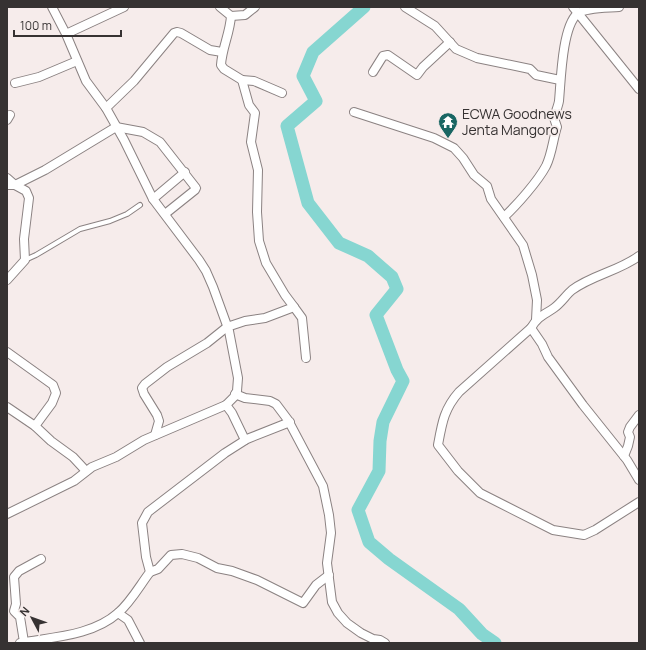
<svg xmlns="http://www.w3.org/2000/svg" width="646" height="650" font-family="Manrope,sans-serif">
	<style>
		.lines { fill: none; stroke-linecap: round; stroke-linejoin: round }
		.river { stroke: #86d6d1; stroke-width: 13 }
		.lane-casing { stroke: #8b8282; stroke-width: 6 }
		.street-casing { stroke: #8b8282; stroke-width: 10 }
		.lane { stroke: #fff; stroke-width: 4 }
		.street { stroke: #fff; stroke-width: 8 }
		.labels { text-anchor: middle; stroke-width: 3.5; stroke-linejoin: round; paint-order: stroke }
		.poi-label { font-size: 14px; fill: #363232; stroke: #f6eceb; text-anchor: start }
	</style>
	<rect width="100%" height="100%" fill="#f6eceb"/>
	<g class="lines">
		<!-- river -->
		<path class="river" d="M364 7 313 52 303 76 316 101 287 126 308 203 339 243 368 256 392 277 397 289 376 315 397 370 403 381 383 422 380 441 379 471 358 510 369 542 389 559 459 609 482 634 495 643"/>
		<defs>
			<path id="lane" d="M25 260 36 255 80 229 110 221 127 214 140 205"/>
			<g id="street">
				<path d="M405 7 435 26 456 49 477 58 530 69 536 75 560 80"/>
				<path d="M573 7 639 89"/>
				<path d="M231 16 245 15 255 7"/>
				<path d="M66 34 124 7"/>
				<path d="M373 72 383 56 388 55 417 75 423 67 450 42"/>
				<path d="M242 80 254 81 282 93"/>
				<path d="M15 83 39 77 77 61"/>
				<path d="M106 108 134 81 174 33 177 32 181 33 210 50 222 52"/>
				<path d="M354 112 434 138 454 148 463 158 474 175 487 186 491 199 523 245 532 275 537 300 536 320"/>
				<path d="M7 120 10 115"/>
				<path d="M7 178 15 185 26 191 29 198 24 239 25 260 7 280"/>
				<path d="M7 185H15L45 170 116 127 143 132 160 142 196 188 195 190 165 214"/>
				<path d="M153 199 185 172"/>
				<path d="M504 217C517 205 538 181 546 166 552 154 553 139 557 127L554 118C555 113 558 107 559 101 561 80 562 28 577 14 586 7 608 8 619 7"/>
				<path d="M639 256C619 271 592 275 572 290 566 295 561 303 554 308 544 315 538 316 531 328L542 344 548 357 583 405 627 460 639 480"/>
				<path d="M294 307 302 318 306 358"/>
				<path d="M531 328 459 392C444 409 442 423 438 445L458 471 480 493 553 530 584 535 595 530 639 502"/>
				<path d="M7 352 53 385 56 393 52 403 35 426"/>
				<path d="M235 394 245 398 270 401 276 404 288 420 323 486 329 515 331 533 327 563 332 602 338 613 347 623 361 633 373 639 380 640 385 643"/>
				<path d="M226 405 232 413 245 440"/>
				<path d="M7 407 35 426 51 441 73 457 86 471"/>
				<path d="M155 435 159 421 157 415 144 394 142 388 145 384 167 367 207 343 227 327 245 321 265 318 294 307 285 295 266 263 259 241 257 212 258 170 251 142 255 113 249 105 242 80 224 69 221 65C222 48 230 33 231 16L220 7"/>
				<path d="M624 456 628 446 630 437 628 432 630 427 639 415"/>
				<path d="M7 514 74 481 92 467 116 457 144 440 226 405 234 397 237 391 238 378 229 331 213 287 206 271 199 260 153 199 124 140 106 108 86 81 66 34 52 7"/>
				<path d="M150 572 158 569 171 555 182 554 198 558 217 568 232 571 257 580 303 603 316 585 329 575"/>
				<path d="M118 613 128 620 140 643"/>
				<path d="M24 642 20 617 14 611 16 604 14 577 19 571 41 559"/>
				<path d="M20 643C52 637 92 636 118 613 131 602 140 585 150 572L146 557 142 523 148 512 225 453 247 439 290 422"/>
			</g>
		</defs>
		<!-- lane casing -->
		<use href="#lane" class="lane-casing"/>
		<!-- street casing -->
		<use href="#street" class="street-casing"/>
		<!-- lane -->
		<use href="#lane" class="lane"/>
		<!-- street -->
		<use href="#street" class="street"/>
	</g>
	<!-- icons -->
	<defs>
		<symbol id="temple-pin" viewBox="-11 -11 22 30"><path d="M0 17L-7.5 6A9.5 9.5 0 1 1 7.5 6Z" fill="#196663" stroke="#f6eceb"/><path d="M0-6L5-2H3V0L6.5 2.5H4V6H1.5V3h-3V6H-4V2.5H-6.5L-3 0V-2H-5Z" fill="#fff"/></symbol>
	</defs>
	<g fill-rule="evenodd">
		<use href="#temple-pin" x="437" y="111" width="22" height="30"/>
	</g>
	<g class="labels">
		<!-- poi labels -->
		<g class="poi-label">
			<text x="462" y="119">ECWA Goodnews<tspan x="462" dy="16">Jenta Mangoro</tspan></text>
		</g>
	</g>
	<!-- border -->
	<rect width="646" height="650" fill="none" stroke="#363232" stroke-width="16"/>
	<!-- north arrow -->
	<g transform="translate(32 618) rotate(311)" stroke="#f6eceb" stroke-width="3" paint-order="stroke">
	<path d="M0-3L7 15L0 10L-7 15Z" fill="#363232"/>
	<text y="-6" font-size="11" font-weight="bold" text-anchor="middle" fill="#363232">N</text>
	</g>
	<!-- scale -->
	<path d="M14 30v6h107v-6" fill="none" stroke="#363232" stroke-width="2"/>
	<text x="20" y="30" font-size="12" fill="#363232" stroke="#f6eceb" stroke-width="3" paint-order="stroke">100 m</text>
</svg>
